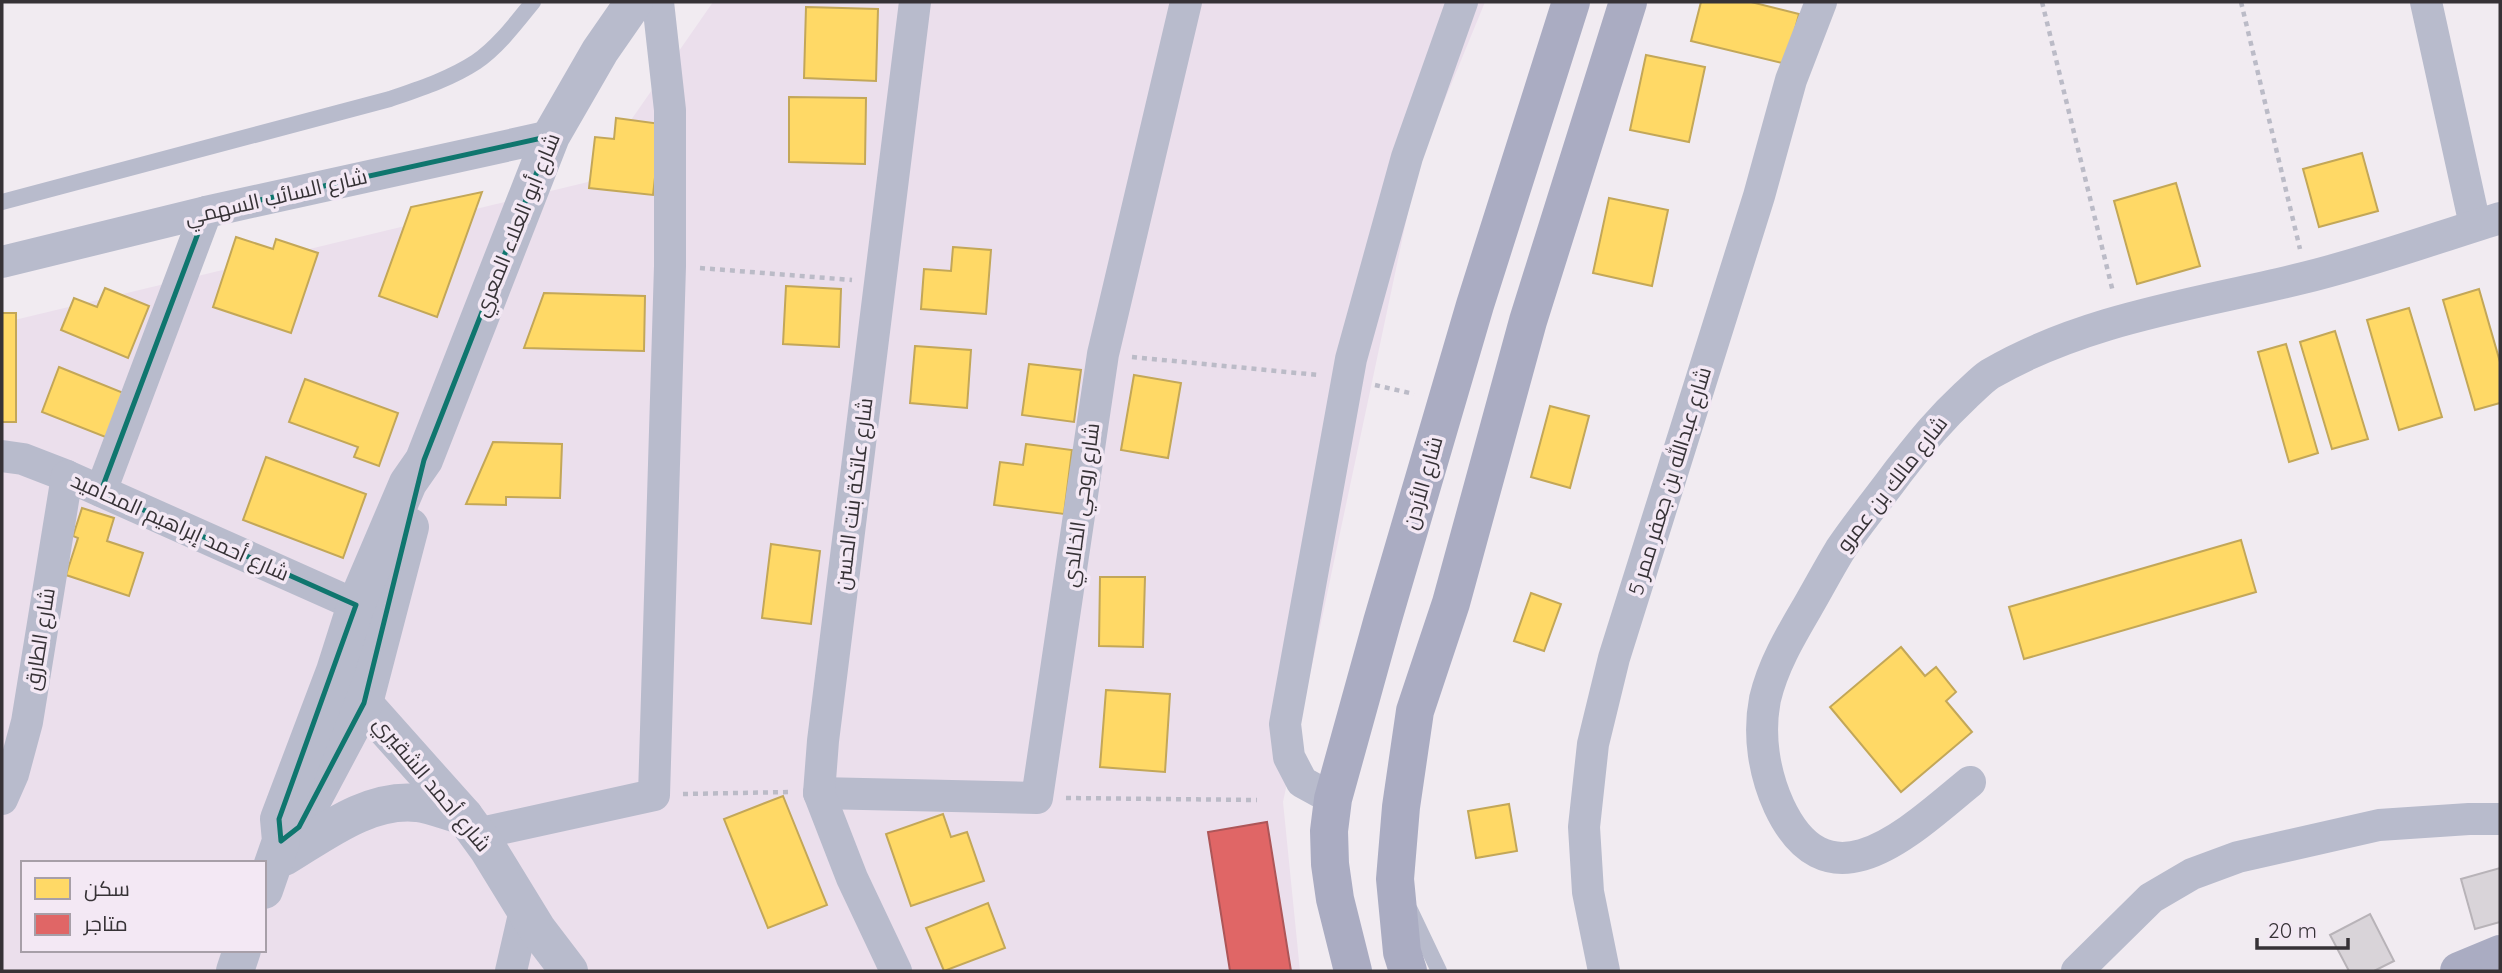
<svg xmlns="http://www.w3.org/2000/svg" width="2502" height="973" font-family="Quicksand,Cairo,sans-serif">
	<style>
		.built { fill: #ebdfec; fill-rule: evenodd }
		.homes { fill: #ffd966; stroke: #c3a758; stroke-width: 2 }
		.shops { fill: #e06666; stroke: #ad5658; stroke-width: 2 }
		.building { fill: #d9d4d9; stroke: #b8b3b8; stroke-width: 2 }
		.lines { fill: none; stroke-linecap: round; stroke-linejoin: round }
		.path { stroke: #bbbbc7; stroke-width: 4.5; stroke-dasharray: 5 5; stroke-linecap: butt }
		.service { stroke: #b8bbcc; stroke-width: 16 }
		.minor { stroke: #b8bbcc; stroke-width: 32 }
		.tertiary { stroke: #b8bbcc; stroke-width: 38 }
		.trunk { stroke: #aaacc2; stroke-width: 38 }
		.marked { fill: none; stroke: #0f766e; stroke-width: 5; stroke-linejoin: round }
		.labels { text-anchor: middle; stroke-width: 7; stroke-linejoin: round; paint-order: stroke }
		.street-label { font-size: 21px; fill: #363236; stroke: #f3e8f4 }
	</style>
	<rect width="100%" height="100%" fill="#f1ebf1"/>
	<!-- built -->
	<path class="built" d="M713 2H1485L1418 165 1283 802 1300 971H2V323L588 182ZM23 863H264V950H23Z"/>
	<!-- homes -->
	<g class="homes">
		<path d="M1701 2H1751L1799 14 1786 64 1691 41Z"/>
		<path d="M806 7 878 9 876 81 804 78Z"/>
		<path d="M1646 55 1705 67 1689 142 1630 130Z"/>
		<path d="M789 97 866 98 865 164 789 162Z"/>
		<path d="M616 118 661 124 653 195 589 188 595 137 614 139Z"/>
		<path d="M2362 153 2378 211 2319 227 2303 169Z"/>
		<path d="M2176 183 2200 266 2137 284 2114 201Z"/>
		<path d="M482 192 437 317 379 296 411 207Z"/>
		<path d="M1609 198 1668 210 1652 286 1593 273Z"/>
		<path d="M236 237 273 249 276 239 318 253 291 333 213 307Z"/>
		<path d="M953 247 991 250 986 314 921 309 924 269 951 271Z"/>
		<path d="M786 286 841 289 839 347 783 344Z"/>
		<path d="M105 288 149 306 128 358 61 330 74 298 97 307Z"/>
		<path d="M2479 289 2500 362V403L2475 410 2443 300Z"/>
		<path d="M544 293 645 296 644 351 524 348Z"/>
		<path d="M2409 308 2442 417 2399 430 2367 320Z"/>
		<rect x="2" y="313" width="14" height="109"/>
		<path d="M2335 331 2368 439 2332 449 2300 342Z"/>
		<path d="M2286 344 2318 453 2289 462 2258 352Z"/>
		<path d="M915 346 971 350 967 408 910 403Z"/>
		<path d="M1029 364 1081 370 1074 422 1022 415Z"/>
		<path d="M59 367 126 394 108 438 42 412Z"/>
		<path d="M1134 375 1181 383 1168 458 1121 450Z"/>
		<path d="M305 379 398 413 379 466 354 457 358 447 289 422Z"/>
		<path d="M1550 406 1589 416 1570 488 1531 477Z"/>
		<path d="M493 442 562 444 560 498 506 497V505L466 504Z"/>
		<path d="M1026 444 1072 450 1064 514 994 505 1000 462 1023 465Z"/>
		<path d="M266 457 366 494 343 558 243 520Z"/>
		<path d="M82 508 114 518 107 541 143 553 129 596 66 575 78 538 73 536Z"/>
		<path d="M2241 540 2256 592 2024 659 2009 607Z"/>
		<path d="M771 544 820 551 811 624 762 618Z"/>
		<path d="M1100 577H1145L1143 647 1099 646Z"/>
		<path d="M1531 593 1561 604 1544 651 1514 641Z"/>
		<path d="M1901 647 1925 676 1936 667 1956 692 1946 701 1972 732 1901 792 1830 707Z"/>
		<path d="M1106 690 1170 694 1165 772 1100 767Z"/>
		<path d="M783 796 827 905 768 928 724 819Z"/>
		<path d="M1509 804 1517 851 1476 858 1468 811Z"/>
		<path d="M943 814 951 837 967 832 984 881 911 906 886 834Z"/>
		<path d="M988 903 1005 948 944 971 926 928Z"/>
	</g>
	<!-- shops -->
	<path class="shops" d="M1267 822 1291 971H1230L1208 832Z"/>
	<!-- building -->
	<g class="building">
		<path d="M2500 868V922L2475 929 2461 879Z"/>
		<path d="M2370 914 2394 961 2374 971H2349L2330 935Z"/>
	</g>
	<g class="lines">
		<!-- path -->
		<g class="path">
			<path d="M2042 2 2113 292"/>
			<path d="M2241 2 2300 249"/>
			<path d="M700 268 852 280"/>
			<path d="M1132 357 1318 375"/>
			<path d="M1375 385 1414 394"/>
			<path d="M683 794 790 792"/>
			<path d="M1066 798 1257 800"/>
		</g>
		<!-- service -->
		<g class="service">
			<path d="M2 202 390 99C419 89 450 79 476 62 498 47 516 23 533 2"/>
			<path d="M1410 910 1439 971"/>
		</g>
		<!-- minor -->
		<g class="minor">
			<path d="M2426 2 2475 225"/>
			<path d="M2 262 206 212 551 136"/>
			<path d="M2 456 23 459 67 476 356 605"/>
			<path d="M101 491 206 212"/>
			<path d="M1970 782C1912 829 1829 913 1779 806 1764 773 1758 735 1765 699 1773 665 1791 635 1808 606 1819 587 1829 568 1840 550 1858 523 1879 498 1898 472 1921 443 1938 421 1966 395 1974 388 1981 380 1990 374 2086 318 2198 304 2303 278 2370 262 2435 238 2500 218"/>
			<path d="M819 793 1037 798 1103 354 1186 2"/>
			<path d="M2 799 13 774 27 722 67 476"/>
			<path d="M1333 799 1302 782 1289 757 1285 724 1351 359 1407 157 1462 2"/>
			<path d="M477 834 654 795 670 266V110L658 2"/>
			<path d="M511 971 525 910"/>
			<path d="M896 971 852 878 819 793 823 741 915 2"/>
			<path d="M1604 971 1588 892 1584 827 1593 744 1614 658 1759 196 1791 80 1821 2"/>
			<path d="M2077 971 2151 898 2192 874 2238 857 2379 825 2469 819H2500"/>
		</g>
		<!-- tertiary -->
		<g class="tertiary">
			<path d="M348 686 464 816 488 849 537 929 569 971"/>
			<path d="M297 829 364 703 410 527"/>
			<path d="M284 857C324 833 368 798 417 803 432 805 449 812 464 816"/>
			<path d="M264 890 281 841 279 819 335 671 356 605 408 483 424 460 551 136 600 51 634 2"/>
			<path d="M235 971 242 950"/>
		</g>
		<!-- trunk -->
		<g class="trunk">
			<path d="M1353 971 1335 899 1330 864 1329 831 1333 799 1382 622 1475 305 1571 2"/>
			<path d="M1408 971 1402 952 1395 879 1401 807 1415 711 1451 603 1528 321 1628 2"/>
			<path d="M2459 971 2500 954"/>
		</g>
	</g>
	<!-- marked area -->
	<path class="marked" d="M551 136 424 460 364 703 299 827 281 841 279 819 356 605 101 491 206 212Z"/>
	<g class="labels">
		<!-- street labels -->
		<g class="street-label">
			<text transform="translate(276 197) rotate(-13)" y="7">شارع السائب السهمي</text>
			<text transform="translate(517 225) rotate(-68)" y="7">شارع أبو العلاء المعري</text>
			<text transform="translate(1670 481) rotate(-73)" y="7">شارع عبدالله بن جعفر ممر 5</text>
			<text transform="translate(1423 483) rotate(-74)" y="7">شارع الأردن</text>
			<text transform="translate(1892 484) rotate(-52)" y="7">شارع مالك بن عمرو</text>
			<text transform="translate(854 494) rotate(-83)" y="7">شارع عاتكة بنت الحسن</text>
			<text transform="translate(1081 505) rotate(-82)" y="7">شارع روحي الخالدي</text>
			<text transform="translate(180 527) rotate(24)" y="7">شارع أحمد إبراهيم المحاميد</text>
			<text transform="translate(40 639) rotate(-81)" y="7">شارع الطارق</text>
			<text transform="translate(432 784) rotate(50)" y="7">شارع أحمد الشقيري</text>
		</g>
	</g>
	<!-- border -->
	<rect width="2502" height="973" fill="none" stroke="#363236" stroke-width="7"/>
	<!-- legend -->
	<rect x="21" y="861" width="245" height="91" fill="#f3e8f4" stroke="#a79fa8" stroke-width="2"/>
	<rect x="35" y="878" width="35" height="21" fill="#ffd966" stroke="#a79fa8" stroke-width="2"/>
	<text x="84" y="896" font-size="21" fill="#363236">سكن</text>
	<rect x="35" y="914" width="35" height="21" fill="#e06666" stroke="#a79fa8" stroke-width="2"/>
	<text x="84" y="931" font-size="21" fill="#363236">متاجر</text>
	<!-- scale -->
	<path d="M2257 938v10h91v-10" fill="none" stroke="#363236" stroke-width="3.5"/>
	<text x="2268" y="938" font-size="21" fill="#363236" stroke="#f3e8f4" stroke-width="5" paint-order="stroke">20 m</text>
</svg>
